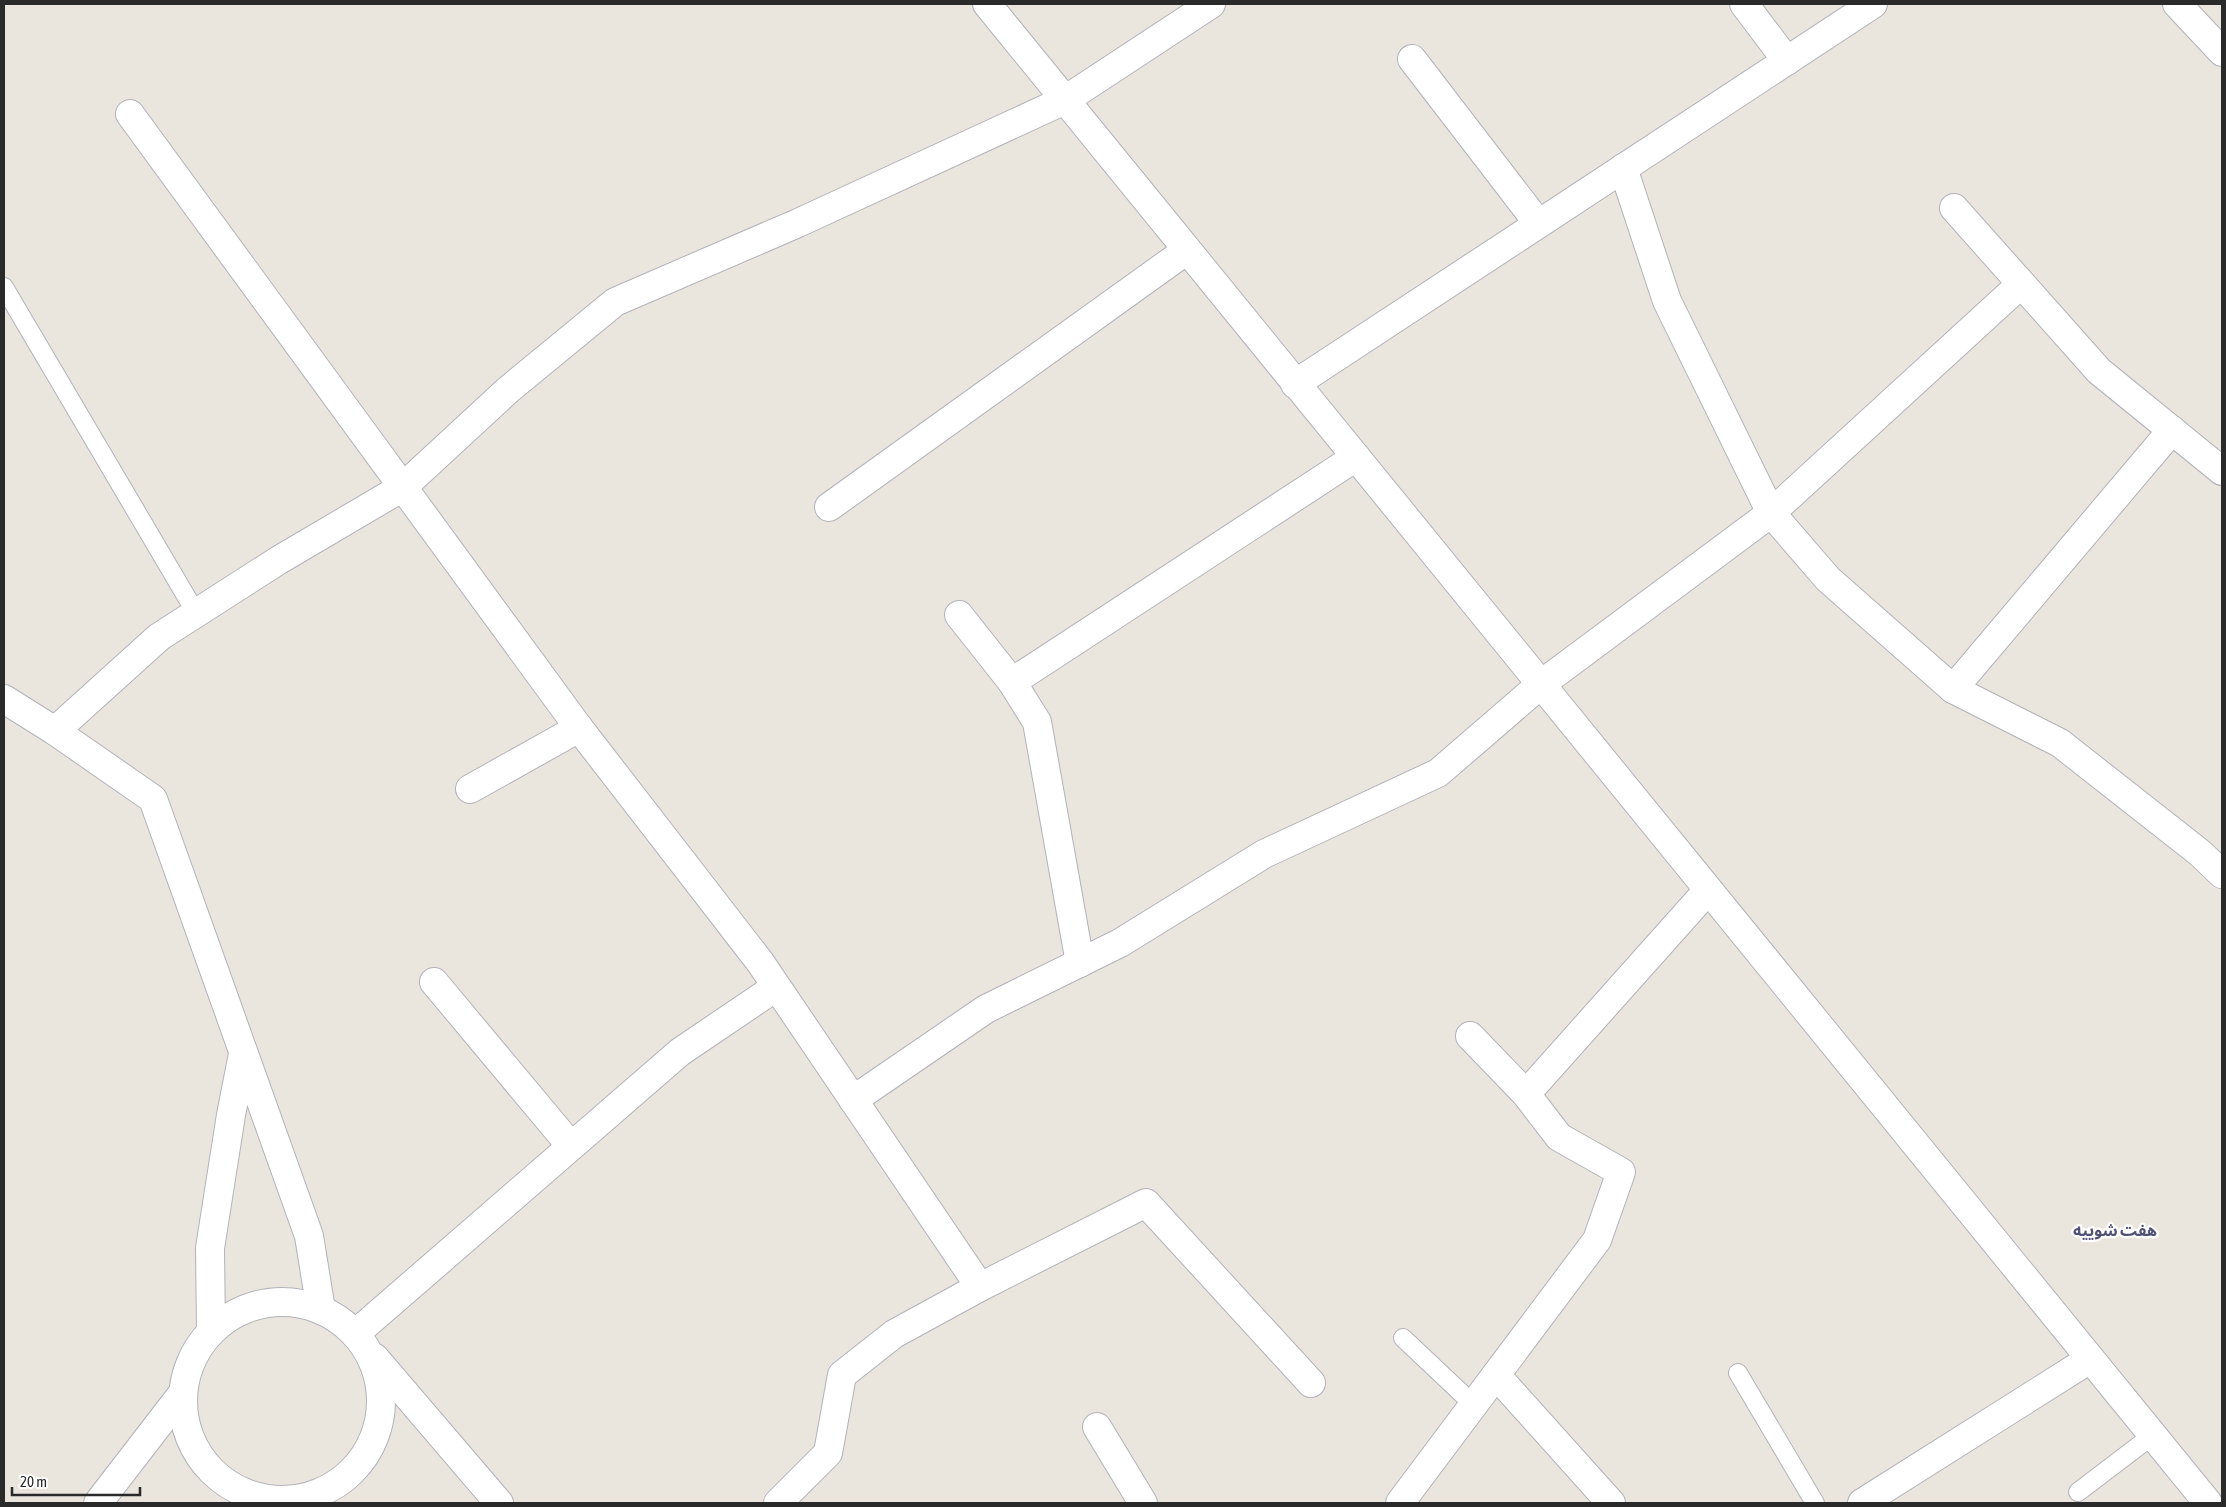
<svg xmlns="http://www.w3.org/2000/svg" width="2226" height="1507" font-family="'Asap Condensed','Noto Sans Arabic',sans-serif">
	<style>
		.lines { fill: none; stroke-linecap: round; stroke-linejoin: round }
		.lane-casing { stroke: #b1b2bc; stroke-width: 20 }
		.street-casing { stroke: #b1b2bc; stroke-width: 30 }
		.secondary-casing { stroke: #b1b2bc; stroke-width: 30 }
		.lane { stroke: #fff; stroke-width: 18 }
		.street { stroke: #fff; stroke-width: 28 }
		.secondary { stroke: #fff; stroke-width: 28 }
		.labels { text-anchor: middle; stroke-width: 4.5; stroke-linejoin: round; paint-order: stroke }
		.quarter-label { font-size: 16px; font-weight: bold; fill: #4f5176; stroke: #fff }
	</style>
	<rect width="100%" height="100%" fill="#eae6dd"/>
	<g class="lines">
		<defs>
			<g id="lane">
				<path d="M4 287 196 613"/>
				<path d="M1403 1338 1474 1405"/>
				<path d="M1738 1373 1815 1503"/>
				<path d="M2078 1492 2153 1435"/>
			</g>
			<g id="street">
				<path d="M987 4 2208 1503"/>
				<path d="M1744 4 1787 61"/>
				<path d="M2177 4 2222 52"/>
				<path d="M1412 59 1538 223"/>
				<path d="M130 114 579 728 760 962 980 1287"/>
				<path d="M1623 168 1667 301 1771 513 1828 579 1953 689 2060 743 2200 853 2222 874"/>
				<path d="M1954 208 2099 371 2222 471"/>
				<path d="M1295 384 1873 4"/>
				<path d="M829 507 1187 250"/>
				<path d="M959 615 1012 682 1037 722 1080 963"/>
				<path d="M1012 682 1356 457"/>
				<path d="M1953 689 2172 430"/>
				<path d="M4 699 55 731 153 799 309 1236 321 1310"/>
				<path d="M55 731 159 637 279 560 403 487 508 390 615 302 798 223 1065 100 1211 4"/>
				<path d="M470 789 579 728"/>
				<path d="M434 982 571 1146"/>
				<path d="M1526 1094 1708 890"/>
				<path d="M853 1100 986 1009 1120 943 1264 854 1438 773 1540 685 1771 513 2021 284"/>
				<path d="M211 1331 210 1248 231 1115 243 1054"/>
				<path d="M355 1334 680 1052 776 987"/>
				<path d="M1496 1375 1611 1503"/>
				<path d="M1097 1427 1143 1503"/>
				<path d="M778 1503 828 1453 842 1375 894 1334 980 1287 1146 1203 1311 1383"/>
				<path d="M1400 1503 1597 1240 1621 1172 1559 1137 1526 1094 1470 1036"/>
				<path d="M1862 1503 2090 1359"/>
			</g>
			<g id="secondary">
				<circle cx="282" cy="1401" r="99"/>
				<path d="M375 1358 499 1503"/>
				<path d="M98 1503 182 1394"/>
			</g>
		</defs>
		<!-- lane casing -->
		<use href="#lane" class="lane-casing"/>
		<!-- street casing -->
		<use href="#street" class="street-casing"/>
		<!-- secondary casing -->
		<use href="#secondary" class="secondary-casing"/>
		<!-- lane -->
		<use href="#lane" class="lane"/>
		<!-- street -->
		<use href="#street" class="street"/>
		<!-- secondary -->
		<use href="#secondary" class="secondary"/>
	</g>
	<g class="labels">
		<!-- quarter labels -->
		<g class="quarter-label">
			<text x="2115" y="1236">هفت شوییه</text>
		</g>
	</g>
	<!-- border -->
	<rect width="2226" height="1507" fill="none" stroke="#2a2a2a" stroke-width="10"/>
	<!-- scale -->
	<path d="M12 1487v8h128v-8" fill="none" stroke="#2a2a2a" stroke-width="2.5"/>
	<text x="20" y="1487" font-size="15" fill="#2a2a2a" stroke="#ffffff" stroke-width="4" paint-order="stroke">20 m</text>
</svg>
